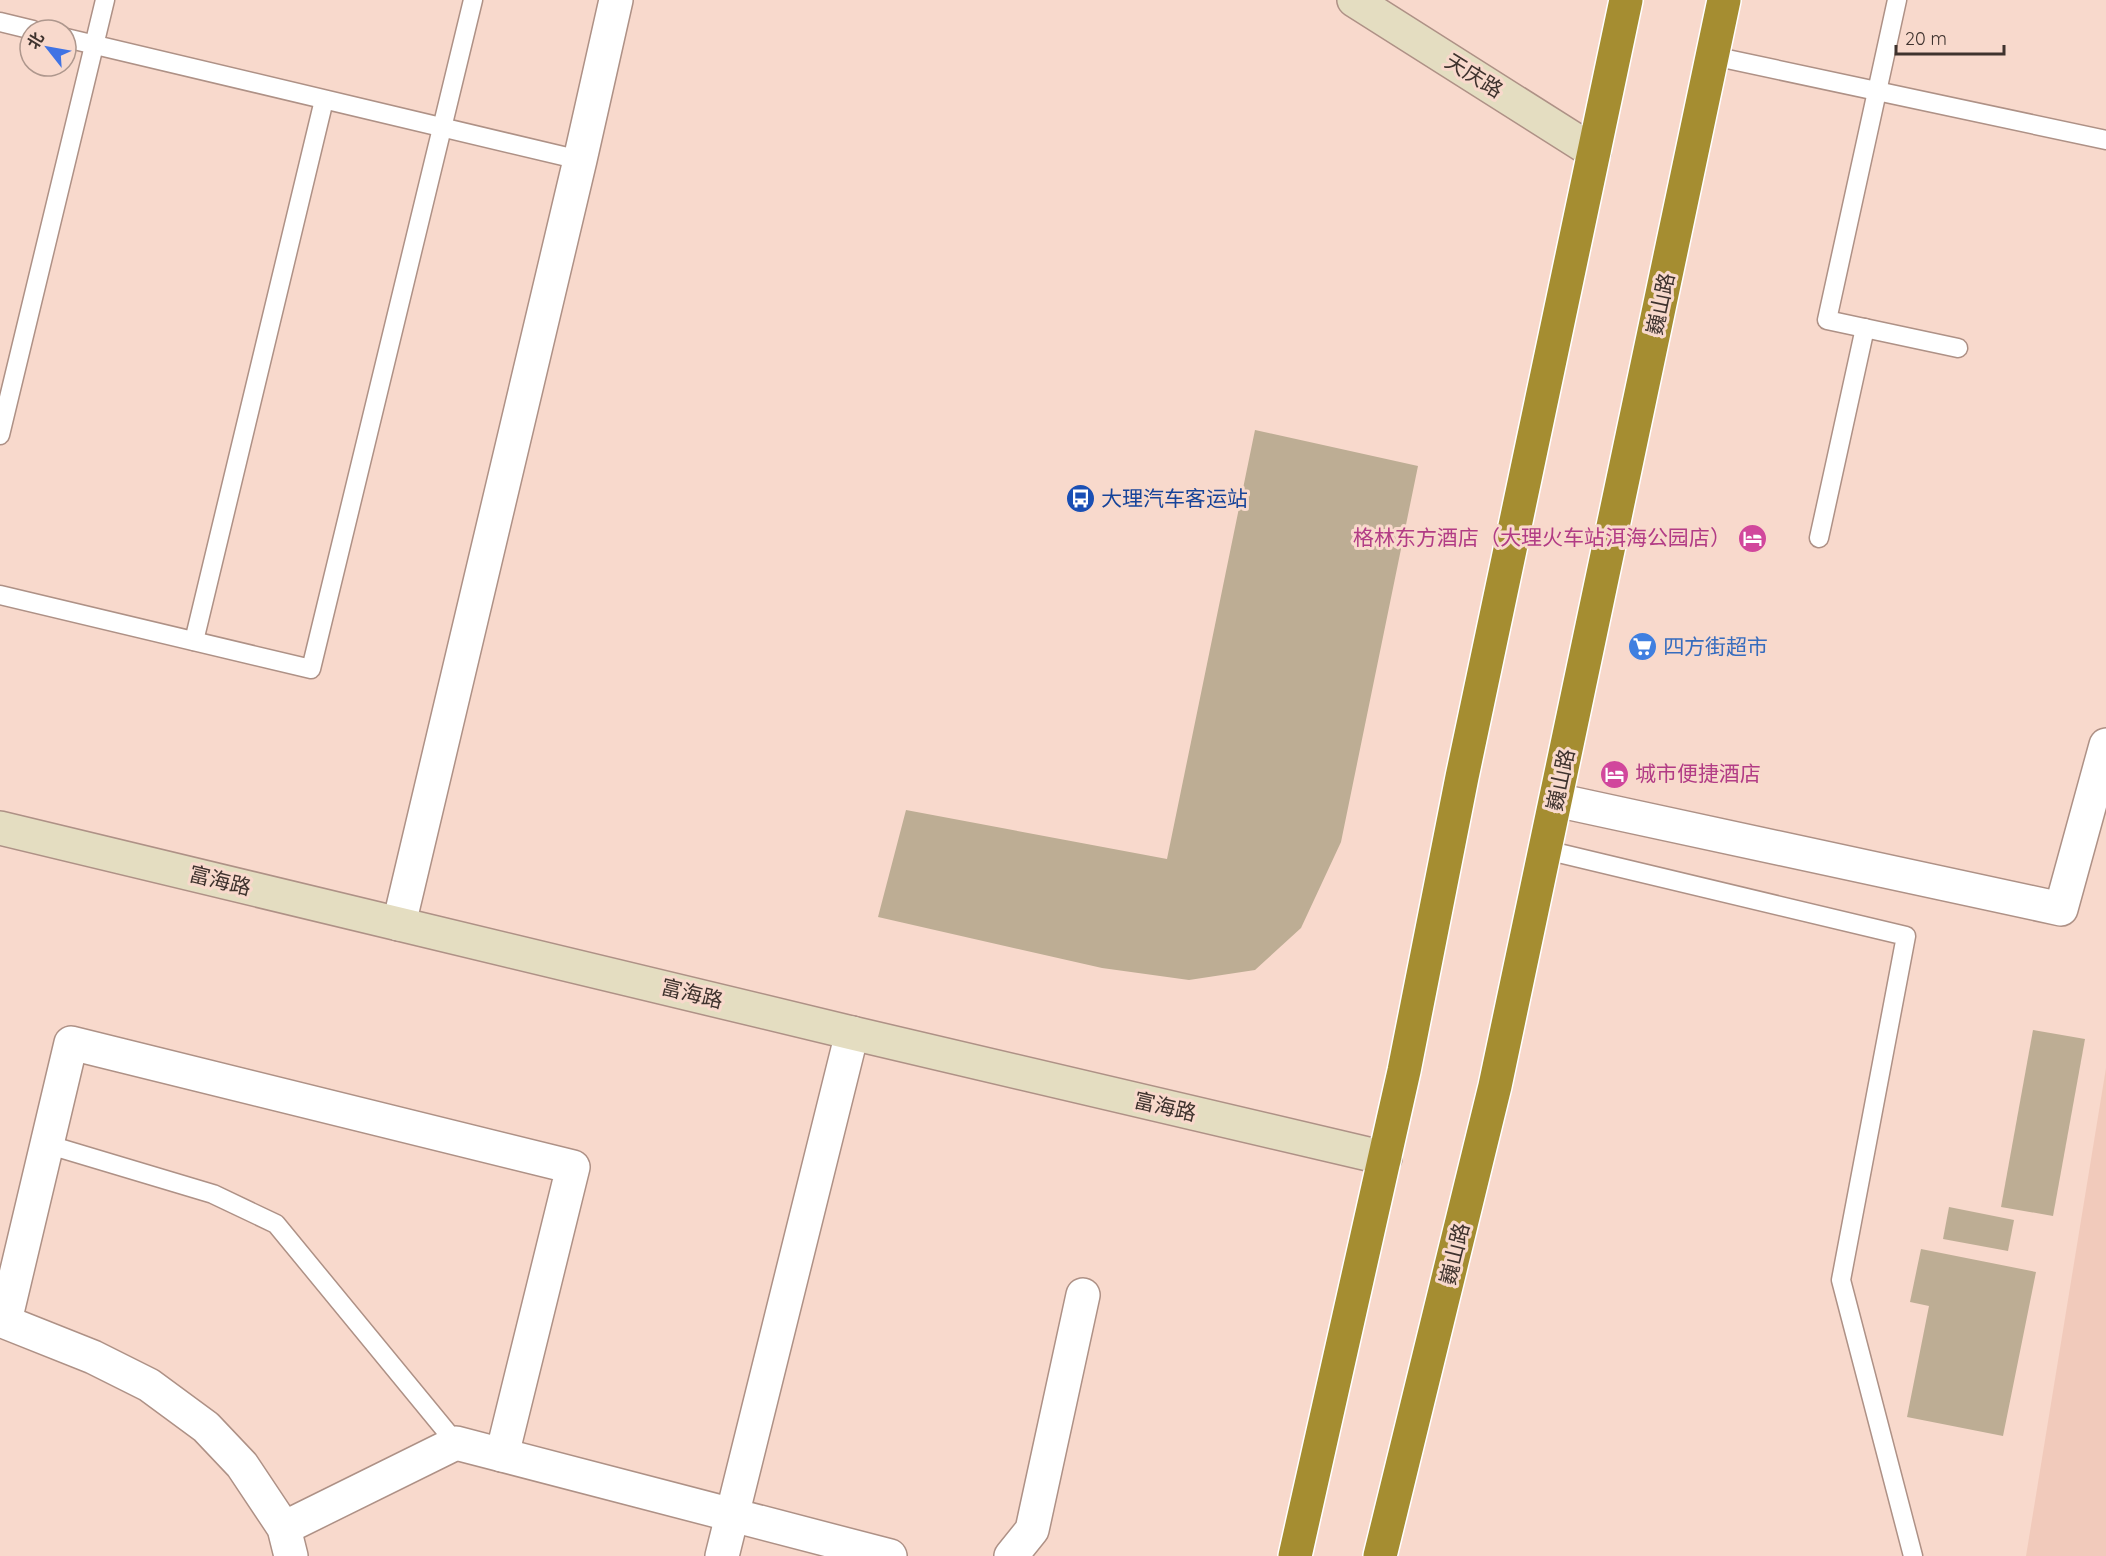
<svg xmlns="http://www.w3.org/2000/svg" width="2106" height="1556" font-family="Quicksand,'Noto Sans SC',sans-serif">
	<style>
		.built { fill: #f1cabb }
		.building { fill: #bdad94 }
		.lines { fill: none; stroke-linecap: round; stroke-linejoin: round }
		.lane-casing { stroke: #ae9186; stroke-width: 21 }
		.street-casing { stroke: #ae9186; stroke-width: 36 }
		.secondary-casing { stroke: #ae9186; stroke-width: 36 }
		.highway-casing { stroke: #fff; stroke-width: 36 }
		.lane { stroke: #fff; stroke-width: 18 }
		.street { stroke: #fff; stroke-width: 33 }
		.secondary { stroke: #e4ddc1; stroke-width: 33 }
		.highway { stroke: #a58d31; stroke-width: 33 }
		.labels { text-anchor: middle; stroke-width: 6; stroke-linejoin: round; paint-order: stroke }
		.street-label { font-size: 21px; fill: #3f332e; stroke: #f8d9cc }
		.transit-label { font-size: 21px; fill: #164399; stroke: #f8d9cc; text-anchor: start }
		.hotel-label { font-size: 21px; fill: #b23c85; stroke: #f8d9cc; text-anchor: end }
		.shop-label { font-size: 21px; fill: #366cbe; stroke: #f8d9cc; text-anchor: start }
	</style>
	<rect width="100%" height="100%" fill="#f8d9cc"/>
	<!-- built -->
	<path class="built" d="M2106 1068V1556H2026Z"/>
	<!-- building -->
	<g class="building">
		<path d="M1255 430 1418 466 1341 842 1301 928 1255 970 1189 980 1102 968 878 917 906 810 1167 859Z"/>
		<path d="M2033 1030 2085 1039 2053 1216 2001 1207Z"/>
		<path d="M1949 1207 2014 1220 2008 1251 1943 1239Z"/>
		<path d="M1921 1249 2036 1272 2003 1436 1907 1417 1929 1306 1910 1302Z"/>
	</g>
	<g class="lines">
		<defs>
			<g id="lane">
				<path d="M1897 0 1827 320 1958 348"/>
				<path d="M0 22 33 30"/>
				<path d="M66 38 580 160"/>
				<path d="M1713 56 2106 140"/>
				<path d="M0 435 105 0"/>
				<path d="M1819 538 1865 328"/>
				<path d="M0 595 311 669 473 0"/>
				<path d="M194 641 324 100"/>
				<path d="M1546 850 1906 936 1841 1280 1913 1556"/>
				<path d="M46 1144 213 1194 276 1224 456 1443"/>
			</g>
			<g id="street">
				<path d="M1556 800 2061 909 2106 745"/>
				<path d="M399 924 580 160 616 0"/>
				<path d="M0 1320 93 1357 149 1385 206 1427 242 1465 284 1528 291 1556"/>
				<path d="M5 1321 71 1043 573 1167 502 1455"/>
				<path d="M284 1528 456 1443 890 1556"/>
				<path d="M722 1556 852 1033"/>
				<path d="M1011 1556 1032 1530 1083 1295"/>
			</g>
			<g id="secondary">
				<path d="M1354 0 1594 152"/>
				<path d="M0 828 852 1033 1385 1158"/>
			</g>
			<g id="highway">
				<path d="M1295 1556 1404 1071 1462 777 1626 0"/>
				<path d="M1380 1556 1495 1086 1724 0"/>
			</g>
		</defs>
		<!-- lane casing -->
		<use href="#lane" class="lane-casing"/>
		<!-- street casing -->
		<use href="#street" class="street-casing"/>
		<!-- secondary casing -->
		<use href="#secondary" class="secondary-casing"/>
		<!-- highway casing -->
		<use href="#highway" class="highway-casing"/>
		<!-- lane -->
		<use href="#lane" class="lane"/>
		<!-- street -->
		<use href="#street" class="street"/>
		<!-- secondary -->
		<use href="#secondary" class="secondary"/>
		<!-- highway -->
		<use href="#highway" class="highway"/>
	</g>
	<!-- icons -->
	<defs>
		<symbol id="bus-disc" viewBox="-11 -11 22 22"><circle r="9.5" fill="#1a4fb4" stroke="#f8d9cc"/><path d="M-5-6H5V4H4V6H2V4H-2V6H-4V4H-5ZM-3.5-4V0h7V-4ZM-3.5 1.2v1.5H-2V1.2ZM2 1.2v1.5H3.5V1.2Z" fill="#fff"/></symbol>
		<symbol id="hotel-disc" viewBox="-11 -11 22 22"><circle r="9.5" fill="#d1479c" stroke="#f8d9cc"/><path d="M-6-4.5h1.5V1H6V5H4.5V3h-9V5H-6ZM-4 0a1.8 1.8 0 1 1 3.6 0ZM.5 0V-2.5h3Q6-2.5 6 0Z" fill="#fff"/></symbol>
		<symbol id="supermarket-disc" viewBox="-11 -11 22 22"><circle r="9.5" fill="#3f7fe0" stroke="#f8d9cc"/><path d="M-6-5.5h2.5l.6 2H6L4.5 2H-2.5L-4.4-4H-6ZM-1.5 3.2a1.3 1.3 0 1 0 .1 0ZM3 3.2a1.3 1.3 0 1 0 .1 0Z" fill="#fff"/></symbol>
	</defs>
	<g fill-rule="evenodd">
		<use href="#bus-disc" x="1064" y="482" width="33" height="33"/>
		<use href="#hotel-disc" x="1736" y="522" width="33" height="33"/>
		<use href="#supermarket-disc" x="1626" y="630" width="33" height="33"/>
		<use href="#hotel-disc" x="1598" y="758" width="33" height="33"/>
	</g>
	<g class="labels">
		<!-- street labels -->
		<g class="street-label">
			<text transform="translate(1474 76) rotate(32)" y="7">天庆路</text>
			<text transform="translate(1661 304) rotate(-78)" y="7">巍山路</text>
			<text transform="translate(1561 780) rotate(-78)" y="7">巍山路</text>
			<text transform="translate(220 881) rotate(14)" y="7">富海路</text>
			<text transform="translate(692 994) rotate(14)" y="7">富海路</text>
			<text transform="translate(1165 1107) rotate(13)" y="7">富海路</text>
			<text transform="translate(1455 1254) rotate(-76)" y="7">巍山路</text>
		</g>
		<!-- transit labels -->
		<g class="transit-label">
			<text x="1101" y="506">大理汽车客运站</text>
		</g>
		<!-- hotel labels -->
		<g class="hotel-label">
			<text x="1731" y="545">格林东方酒店（大理火车站洱海公园店）</text>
			<text x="1635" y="781" text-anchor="start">城市便捷酒店</text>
		</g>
		<!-- shop labels -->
		<g class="shop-label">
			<text x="1663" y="654">四方街超市</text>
		</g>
	</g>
	<!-- north arrow -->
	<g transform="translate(48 48) rotate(301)"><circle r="28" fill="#f8d9cc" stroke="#ae978d" stroke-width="1.5"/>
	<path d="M0-4.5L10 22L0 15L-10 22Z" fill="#4073e4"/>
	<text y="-9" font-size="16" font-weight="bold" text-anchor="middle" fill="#3f332e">北</text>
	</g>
	<!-- scale -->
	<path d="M1896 45v9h108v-9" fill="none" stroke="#3f332e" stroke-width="3"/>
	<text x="1905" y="45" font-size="18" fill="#3f332e" stroke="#f8d9cc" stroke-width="4.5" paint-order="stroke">20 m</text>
</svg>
